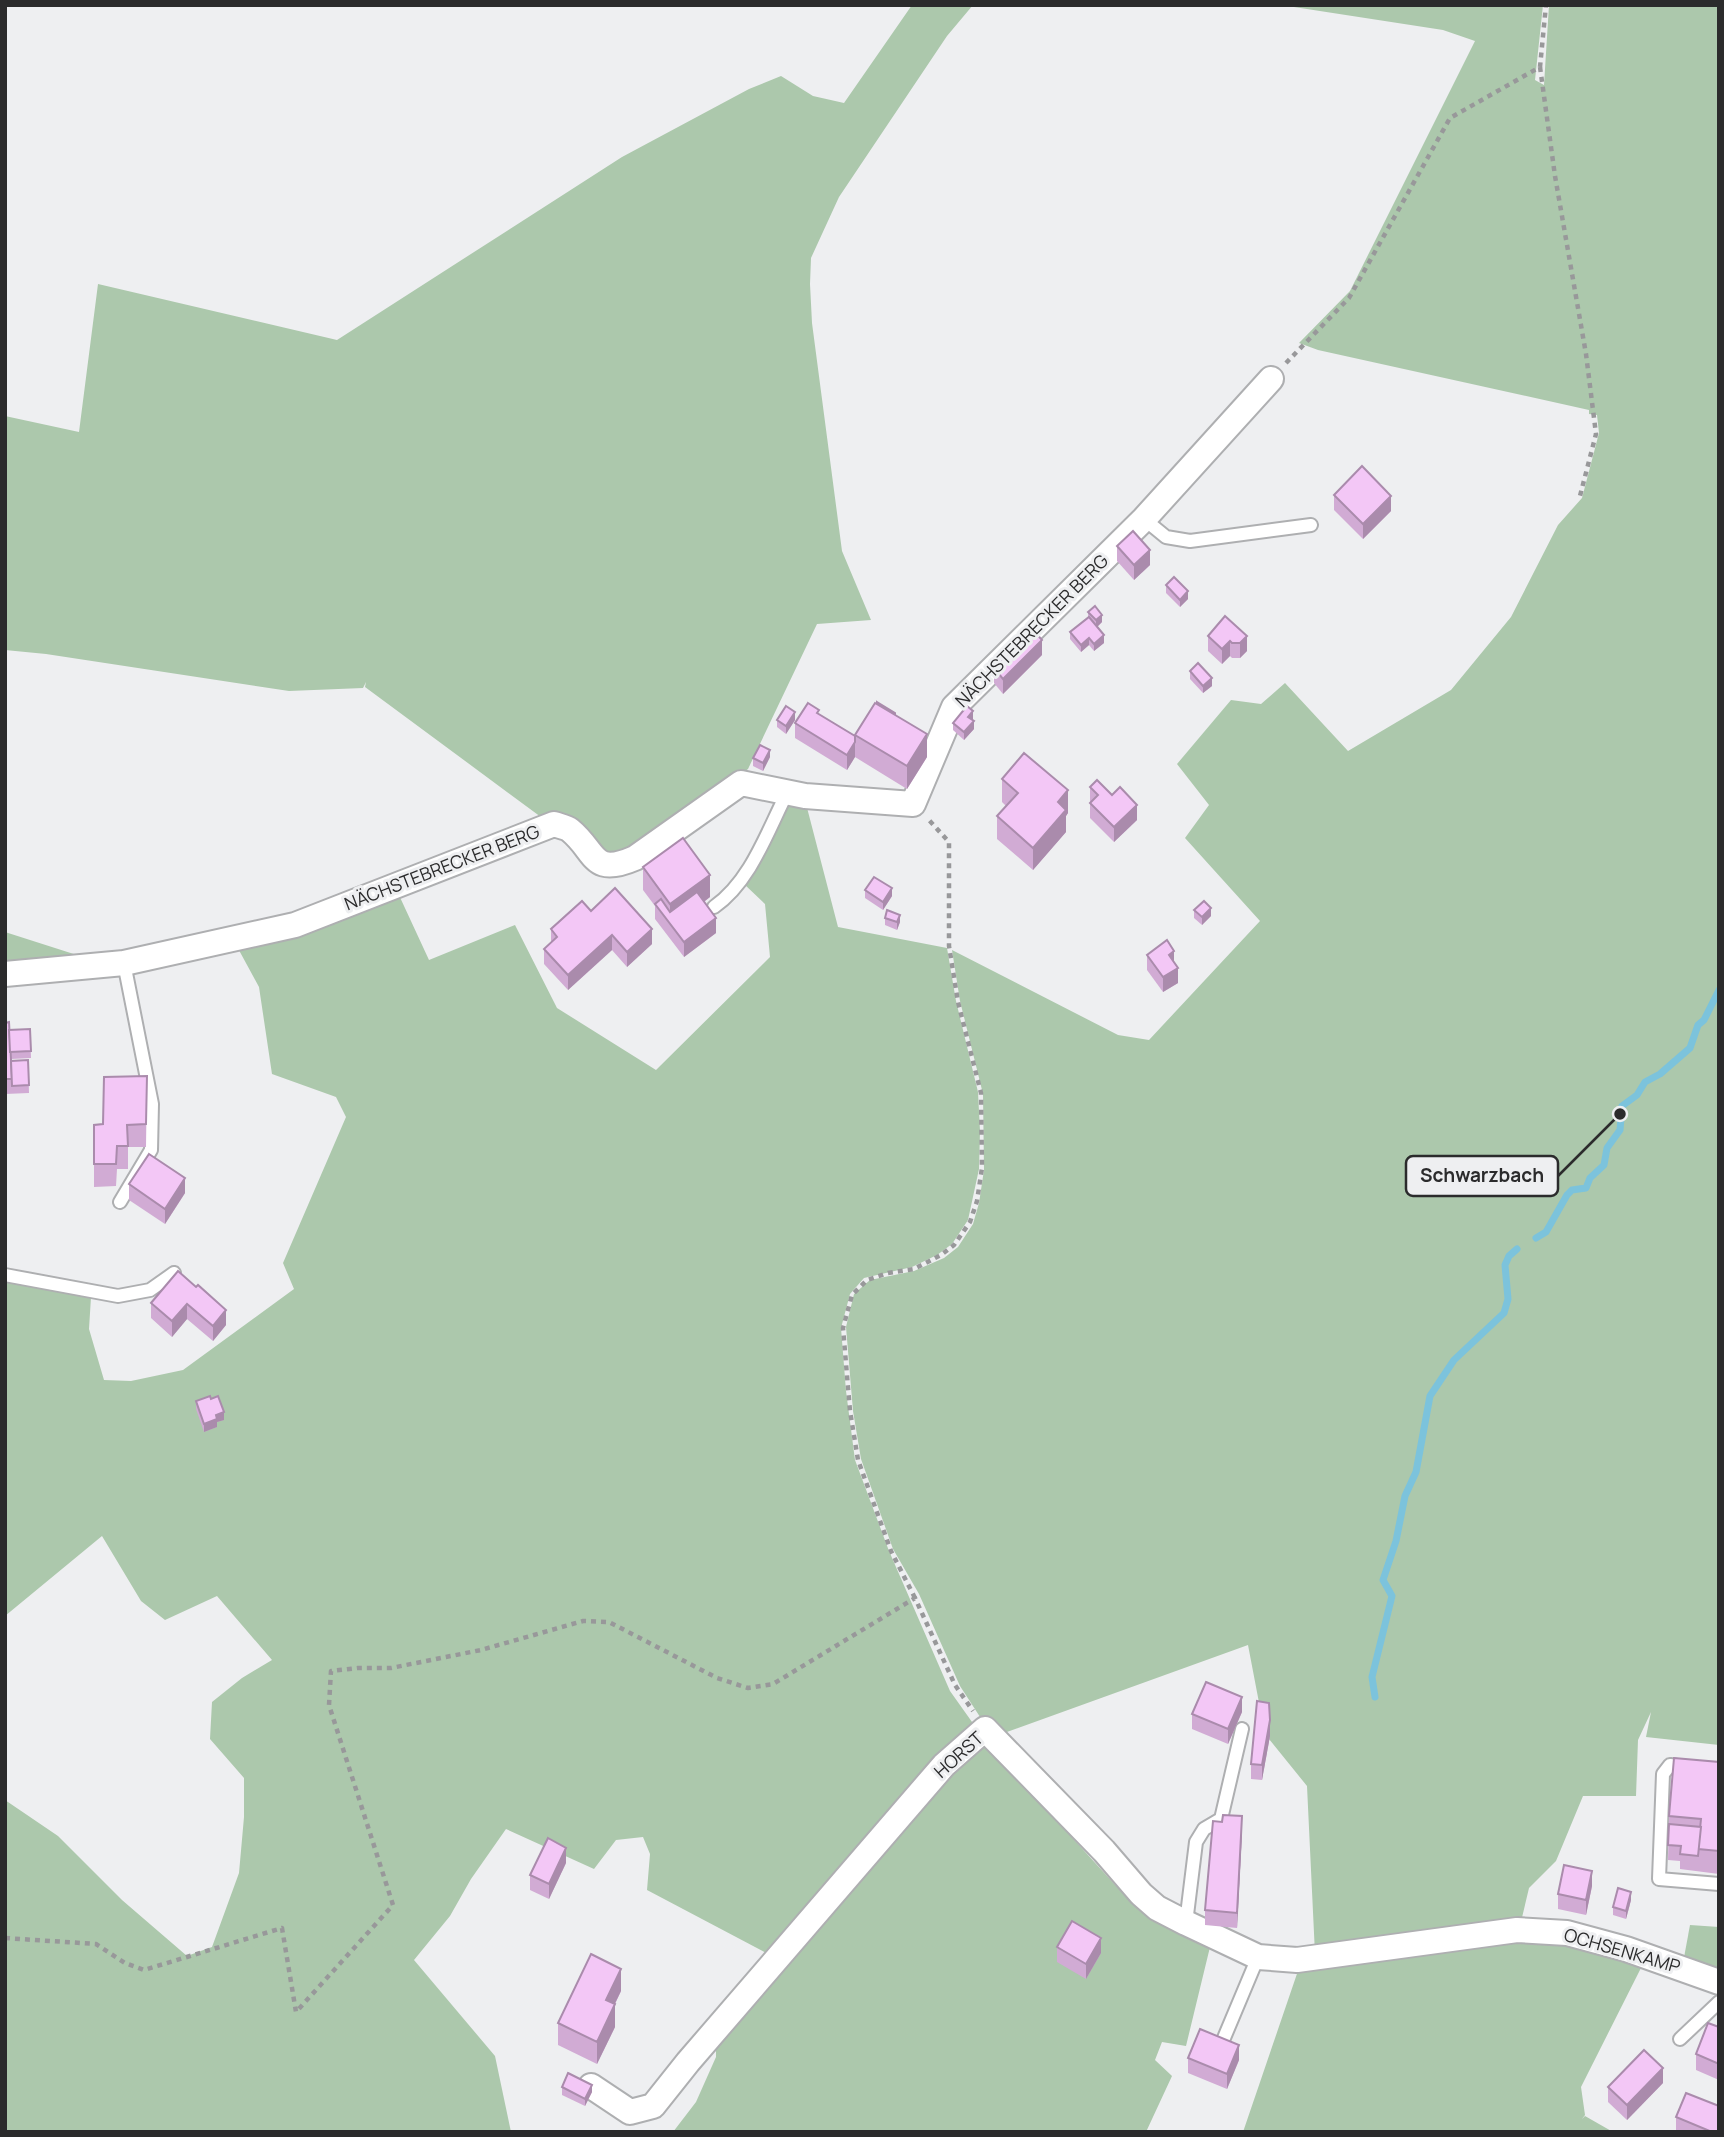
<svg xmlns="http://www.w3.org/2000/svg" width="1724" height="2137" font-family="Manrope,sans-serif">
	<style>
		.green { fill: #acc8ac }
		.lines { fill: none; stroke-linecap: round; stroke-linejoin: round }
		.stream { stroke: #7cc3dc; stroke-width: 7 }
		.service-casing { stroke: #aeafb1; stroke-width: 16 }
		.minor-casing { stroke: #aeafb1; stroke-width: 28 }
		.path { stroke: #98989a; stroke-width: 4.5; stroke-dasharray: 5 5; stroke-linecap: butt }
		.service { stroke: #fff; stroke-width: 12 }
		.minor { stroke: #fff; stroke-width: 24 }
		.wall { fill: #d1abd4 }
		.shaded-wall { fill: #aa8bac }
		.building { fill: #f3c7f6; stroke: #aa8bac; stroke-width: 2 }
		.labels { text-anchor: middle; stroke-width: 6; stroke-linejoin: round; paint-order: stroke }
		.street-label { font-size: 18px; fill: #2b2b2c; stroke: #eeeff1 }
		.leader { fill: none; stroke: #2b2b2c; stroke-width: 2.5 }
		.callout-dot { fill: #2b2b2c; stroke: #eeeff1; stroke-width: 2.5 }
		.callout { fill: #eeeff1; stroke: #2b2b2c; stroke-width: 2.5 }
		.callout-label { font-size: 19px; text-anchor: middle; font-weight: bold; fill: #2b2b2c }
	</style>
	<rect width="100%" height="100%" fill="#eeeff1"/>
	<!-- green -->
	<g class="green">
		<path d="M912 5H973L947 36 839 197 811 258 810 284 812 323 842 551 871 620 817 624 748 769 637 850 617 858 545 820 365 687 366 682 363 688 289 691 46 654 5 650V416L79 432 98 284 337 340 622 157 749 89 781 76 813 96 844 103Z"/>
		<path d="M1281 5H1543L1535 80 1544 85 1549 5H1719V1745L1646 1737 1651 1712 1638 1740 1636 1796H1583L1556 1861 1529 1888 1520 1926 1315 1954 1307 1786 1265 1734 1248 1645 993 1737 960 1686 919 1594 893 1549 861 1459 853 1411 846 1327 854 1294 870 1280 914 1271 944 1258 958 1247 973 1224 979 1203 984 1170 983 1094 960 1001 952 950 1118 1035 1149 1040 1260 921 1185 838 1209 805 1177 764 1231 700 1261 704 1285 683 1348 751 1451 690 1511 617 1558 525 1582 498 1599 433 1597 415 1589 414V410L1318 350 1299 343 1350 291 1475 41 1443 30Z"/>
		<path d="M789 799 805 800 838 927 947 948 956 1001 978 1092 980 1131 979 1169 968 1220 952 1244 937 1255 912 1267 864 1278 850 1294 841 1328 846 1391 855 1460 889 1551 950 1691 977 1729 774 1957 647 1890 650 1854 643 1837 616 1840 594 1869 506 1829 471 1879 450 1916 414 1960 495 2056 511 2132H5V1800L58 1836 122 1900 187 1956 212 1947 239 1873 244 1817V1778L210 1739 212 1702 242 1678 272 1660 217 1596 165 1620 141 1601 102 1536 5 1616V1280L91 1297 89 1329 104 1380 131 1381 183 1370 294 1289 283 1263 346 1117 336 1097 272 1074 259 987 234 941 398 893 429 960 515 925 557 1008 656 1070 770 957 765 904 744 884Z"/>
		<path d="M5 932 80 956 5 971Z"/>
		<path d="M980 1736 1117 1887 1153 1918 1210 1947 1186 2046 1162 2042 1155 2060 1172 2076 1146 2132H673L696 2102 716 2057V2034Z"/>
		<path d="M1690 1925 1719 1927V1979L1683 1963Z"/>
		<path d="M1527 1934 1644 1962 1581 2087 1585 2115 1582 2119 1585 2116 1613 2132H1243L1301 1962Z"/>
	</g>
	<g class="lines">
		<!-- stream -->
		<g class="stream">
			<path d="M1536 1238 1546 1232 1567 1195 1572 1190 1586 1188 1590 1178 1604 1165 1607 1148 1620 1130 1622 1106 1637 1095 1645 1082 1660 1074 1690 1048 1698 1025 1704 1020 1719 990"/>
			<path d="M1375 1697 1372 1677 1392 1596 1383 1580 1396 1541 1405 1496 1416 1472 1430 1396 1454 1360 1504 1313 1508 1299 1505 1265 1509 1256 1517 1249"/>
		</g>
		<defs>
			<g id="service">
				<path d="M1144 519 1166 537 1190 541 1311 525"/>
				<path d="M714 907C751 881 767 832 787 793"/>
				<path d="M120 1202 151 1150 152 1104 124 963"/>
				<path d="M5 1275 118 1296 150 1290 174 1273"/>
				<path d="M1690 1768 1670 1765 1663 1774 1659 1879 1719 1884"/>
				<path d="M1186 1923 1196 1842 1204 1829 1221 1819 1242 1729"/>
				<path d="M1224 2038 1258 1957"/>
				<path d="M1680 2039 1719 2002"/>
			</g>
			<g id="minor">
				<path d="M5 974 124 963 295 925 554 824C559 826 566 827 570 830 597 852 591 877 635 858L741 783 805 796 913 804 954 707 1144 519 1271 379"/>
				<path d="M591 2086 630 2112 653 2106 688 2062 944 1765 985 1729 1104 1851 1141 1894 1157 1908 1186 1923 1258 1957 1297 1960 1517 1930 1567 1933 1626 1949 1719 1982"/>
			</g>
		</defs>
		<!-- service casing -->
		<use href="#service" class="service-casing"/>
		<!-- minor casing -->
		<use href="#minor" class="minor-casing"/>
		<!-- path -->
		<g class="path">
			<path d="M1540 67 1555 176 1586 354 1596 434 1580 496"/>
			<path d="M1286 363 1349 298 1450 118 1540 67 1546 5"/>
			<path d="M915 1598 891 1551 858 1460 850 1411 843 1328 852 1295 867 1280 888 1273 914 1269 941 1255 954 1245 970 1222 977 1201 982 1168 981 1093 958 1002 949 946V842L928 819"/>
			<path d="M5 1938 96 1944 125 1963 144 1970 282 1928 296 2012 393 1905 329 1705 331 1671 358 1668H391L481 1650 583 1621 609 1622 717 1678 748 1688 773 1684 915 1598 955 1685 973 1711"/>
		</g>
		<!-- service -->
		<use href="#service" class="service"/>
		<!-- minor -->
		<use href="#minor" class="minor"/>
	</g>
	<!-- wall -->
	<g class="wall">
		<path d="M1334 495 1391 511 1363 539 1334 510Z"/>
		<path d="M1117 546 1150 565 1134 580 1117 561Z"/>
		<path d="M1166 585 1188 599 1180 607 1166 593Z"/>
		<path d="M1088 612 1102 622 1097 627 1104 643 1094 651 1089 645 1081 652 1070 639V632L1088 617Z"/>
		<path d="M1225 616 1247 651 1240 658H1232L1230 656 1222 664 1208 651V636Z"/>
		<path d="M1042 655 1003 694 994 683V668Z"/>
		<path d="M1190 671 1212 686 1203 693 1190 679Z"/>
		<path d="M819 715 855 736V735L895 715 927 757 907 789 855 757 847 770 795 738V723Z"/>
		<path d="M973 719 972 720 974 729 964 740 953 730V723Z"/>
		<path d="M777 720H795L786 734 777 727Z"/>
		<path d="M770 757 763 771 753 766V758Z"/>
		<path d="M1002 779 1068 813 1066 816V832L1033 870 997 839V816L1006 806 1002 802Z"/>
		<path d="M1090 787 1112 795 1137 820 1114 842 1090 818Z"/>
		<path d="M643 867 710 897 704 902 716 933 684 957 655 919V906L643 890Z"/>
		<path d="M865 890 892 896 883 910 865 898Z"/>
		<path d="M1194 910 1211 916 1202 925 1194 918Z"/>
		<path d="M591 911 652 944 627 967 612 950 568 990 544 964V949L551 943V929Z"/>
		<path d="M885 918 900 922 897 930 885 925Z"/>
		<path d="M1147 955 1174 963 1178 983 1163 992 1147 970Z"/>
		<path d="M5 1023 9 1030 30 1029 31 1058 11 1059V1061L28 1060 29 1093 5 1094Z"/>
		<path d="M147 1076 146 1147H128V1169H117L116 1186 94 1187V1125L103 1124Z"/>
		<path d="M129 1184 185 1193 165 1224 129 1200Z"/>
		<path d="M178 1271 226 1325 213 1341 187 1319 172 1337 151 1318V1303Z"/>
		<path d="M211 1399 224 1420 217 1422V1427L204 1432 196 1409V1401Z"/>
		<path d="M1242 1712 1228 1744 1192 1729V1714Z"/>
		<path d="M1270 1736 1262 1780 1251 1779V1764Z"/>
		<path d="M1719 1762V1874L1680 1869V1861L1668 1860 1669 1816Z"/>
		<path d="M1242 1832 1237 1928 1205 1925V1910Z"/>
		<path d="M566 1863 549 1899 530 1890V1875Z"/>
		<path d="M1592 1886 1586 1915 1558 1909V1894Z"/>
		<path d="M1631 1900 1626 1919 1613 1915V1907Z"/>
		<path d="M1057 1947 1101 1953 1086 1979 1057 1962Z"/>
		<path d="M621 1991 615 2004V2027L597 2064 558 2045V2023Z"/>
		<path d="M1719 2027V2080L1696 2070V2054Z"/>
		<path d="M1188 2058 1239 2060 1227 2089 1188 2073Z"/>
		<path d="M1663 2083 1627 2120 1608 2102V2087Z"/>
		<path d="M562 2087 592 2092 585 2106 562 2095Z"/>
		<path d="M1676 2117 1719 2132H1676Z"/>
	</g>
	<!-- shaded-wall -->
	<g class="shaded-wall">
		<path d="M1391 496V511L1363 539V524Z"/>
		<path d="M1150 550V565L1134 580V565Z"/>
		<path d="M1188 591V599L1180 607V600Z"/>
		<path d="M1102 615V622L1096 628V620Z"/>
		<path d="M1104 635V643L1094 651V644Z"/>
		<path d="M1247 636V651L1240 658V643Z"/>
		<path d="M1089 638V645L1081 652V645Z"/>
		<path d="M1042 640V655L1003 694V679Z"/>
		<path d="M1230 641V656L1222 664V649Z"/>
		<path d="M1212 678V686L1203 693V686Z"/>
		<path d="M973 711V719L968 724V717Z"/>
		<path d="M795 712V720L786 734V726Z"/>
		<path d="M974 721V729L964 740V732Z"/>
		<path d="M927 734V757L907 789V766Z"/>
		<path d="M855 742V757L847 770V755Z"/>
		<path d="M770 750V757L763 771V763Z"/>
		<path d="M1068 790V813L1066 816V832L1033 870V848L1058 802Z"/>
		<path d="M1137 805V820L1114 842V827Z"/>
		<path d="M710 875V897L672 926 670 924V904Z"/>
		<path d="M892 888V896L883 910V902Z"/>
		<path d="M1211 908V916L1202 925V917Z"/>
		<path d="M900 915V922L897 930V922Z"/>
		<path d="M716 918V933L684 957V942Z"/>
		<path d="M652 929V944L627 967V952Z"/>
		<path d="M612 935V950L568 990V975Z"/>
		<path d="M1174 951V966L1169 955Z"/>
		<path d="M1178 968V983L1163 992V977Z"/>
		<path d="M185 1178V1193L165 1224V1209Z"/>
		<path d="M187 1304V1319L172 1337V1321Z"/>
		<path d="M226 1310V1325L213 1341V1326Z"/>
		<path d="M224 1412V1420L217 1422V1427L204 1432V1424L216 1415Z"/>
		<path d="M1242 1697V1712L1228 1744V1729Z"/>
		<path d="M1270 1720V1736L1262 1780V1765Z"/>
		<path d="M1242 1816V1832L1237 1928V1913Z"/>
		<path d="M566 1848V1863L549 1899V1884Z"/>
		<path d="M1592 1871V1886L1586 1915V1900Z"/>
		<path d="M1631 1892V1900L1626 1919V1911Z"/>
		<path d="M1101 1938V1953L1086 1979V1964Z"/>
		<path d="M621 1969V1991L606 2022V2000Z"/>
		<path d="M615 2004V2027L597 2064V2042Z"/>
		<path d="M1239 2045V2060L1227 2089V2074Z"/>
		<path d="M1663 2068V2083L1627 2120V2105Z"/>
		<path d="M592 2085V2092L585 2106V2099Z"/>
	</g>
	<!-- building -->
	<g class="building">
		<path d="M1362 466 1391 496 1363 524 1334 495Z"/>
		<path d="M1133 531 1150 550 1134 565 1117 546Z"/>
		<path d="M1174 577 1188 591 1180 600 1166 585Z"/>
		<path d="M1095 606 1102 615 1096 620 1088 612Z"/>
		<path d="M1225 616 1247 636 1240 643H1232L1230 641 1222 649 1208 636Z"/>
		<path d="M1089 617 1104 635 1094 644 1089 638 1081 645 1070 632Z"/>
		<path d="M1034 631 1042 640 1003 679 994 668Z"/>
		<path d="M1198 663 1212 678 1203 686 1190 671Z"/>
		<path d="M877 702 895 713V715L877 704Z"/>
		<path d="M808 703 819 710 817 713 855 736V742L847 755 795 723Z"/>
		<path d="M875 703 927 734 907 766 855 735Z"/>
		<path d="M786 706 795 712 786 726 777 720Z"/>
		<path d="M967 706 973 711 968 717 974 721 964 732 953 723Z"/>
		<path d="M760 745 770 750 763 763 753 758Z"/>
		<path d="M1024 753 1068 790 1058 802 1066 810 1033 848 997 816 1018 793 1002 779Z"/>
		<path d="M1097 780 1112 795 1120 787 1137 805 1114 827 1090 803 1098 795 1090 787Z"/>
		<path d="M683 838 710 875 670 904 643 867Z"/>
		<path d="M874 877 892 888 883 902 865 890Z"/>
		<path d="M615 888 652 929 627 952 612 935 568 975 544 949 557 937 551 929 582 901 591 911Z"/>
		<path d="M697 892 716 918 684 942 655 904 661 899 670 912Z"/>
		<path d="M1204 901 1211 908 1202 917 1194 910Z"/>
		<path d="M887 910 900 915 897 922 885 918Z"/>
		<path d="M1167 940 1174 951 1169 955 1178 968 1163 977 1147 955Z"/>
		<path d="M9 1022 12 1079H5V1023Z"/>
		<path d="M30 1029 31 1051 10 1052 9 1030Z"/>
		<path d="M28 1060 29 1085 12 1086 11 1061Z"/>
		<path d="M147 1076 146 1124 127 1125 128 1146H117L116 1164H94V1125L103 1124 104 1077Z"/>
		<path d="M149 1154 185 1178 165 1209 129 1184Z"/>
		<path d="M178 1271 196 1287 198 1285 226 1310 213 1326 187 1304 172 1321 151 1303Z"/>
		<path d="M210 1396 211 1399 218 1396 224 1412 216 1415 217 1419 204 1424 196 1401Z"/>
		<path d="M1206 1682 1242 1697 1228 1729 1192 1714Z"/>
		<path d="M1257 1701 1269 1703 1270 1720 1262 1765 1251 1764Z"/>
		<path d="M1674 1758 1719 1762V1851L1698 1849 1701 1819 1669 1816Z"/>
		<path d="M1223 1815 1242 1816 1237 1913 1205 1910 1213 1821 1222 1822Z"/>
		<path d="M1669 1824 1701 1827 1698 1856 1680 1854 1681 1846 1668 1845Z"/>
		<path d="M548 1838 566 1848 549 1884 530 1875Z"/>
		<path d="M1564 1865 1592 1871 1586 1900 1558 1894Z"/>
		<path d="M1618 1888 1631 1892 1626 1911 1613 1907Z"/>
		<path d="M1072 1921 1101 1938 1086 1964 1057 1947Z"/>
		<path d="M591 1954 621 1969 606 2000 615 2004 597 2042 558 2023Z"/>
		<path d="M1708 2023 1719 2027V2064L1696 2054Z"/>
		<path d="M1200 2029 1239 2045 1227 2074 1188 2058Z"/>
		<path d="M1644 2050 1663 2068 1627 2105 1608 2087Z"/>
		<path d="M568 2073 592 2085 585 2099 562 2087Z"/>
		<path d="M1686 2093 1719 2106V2132H1712L1676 2117Z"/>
	</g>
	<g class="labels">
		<!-- street labels -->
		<g class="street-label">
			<text transform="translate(1032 631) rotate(-45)" y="6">NÄCHSTEBRECKER BERG</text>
			<text transform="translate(442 868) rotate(-21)" y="6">NÄCHSTEBRECKER BERG</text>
			<text transform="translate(959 1755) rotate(-42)" y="6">HORST</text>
			<text transform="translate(1622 1951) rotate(16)" y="6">OCHSENKAMP</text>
		</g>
	</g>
	<!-- callouts -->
	<path class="leader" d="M1620 1114L1558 1176"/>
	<circle class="callout-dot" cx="1620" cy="1114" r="7"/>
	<rect class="callout" x="1406" y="1156" width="152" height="40" rx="7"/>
	<g class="callout-label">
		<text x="1482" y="1182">Schwarzbach</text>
	</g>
	<!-- border -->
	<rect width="1724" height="2137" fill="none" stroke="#2b2b2c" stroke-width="14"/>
</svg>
